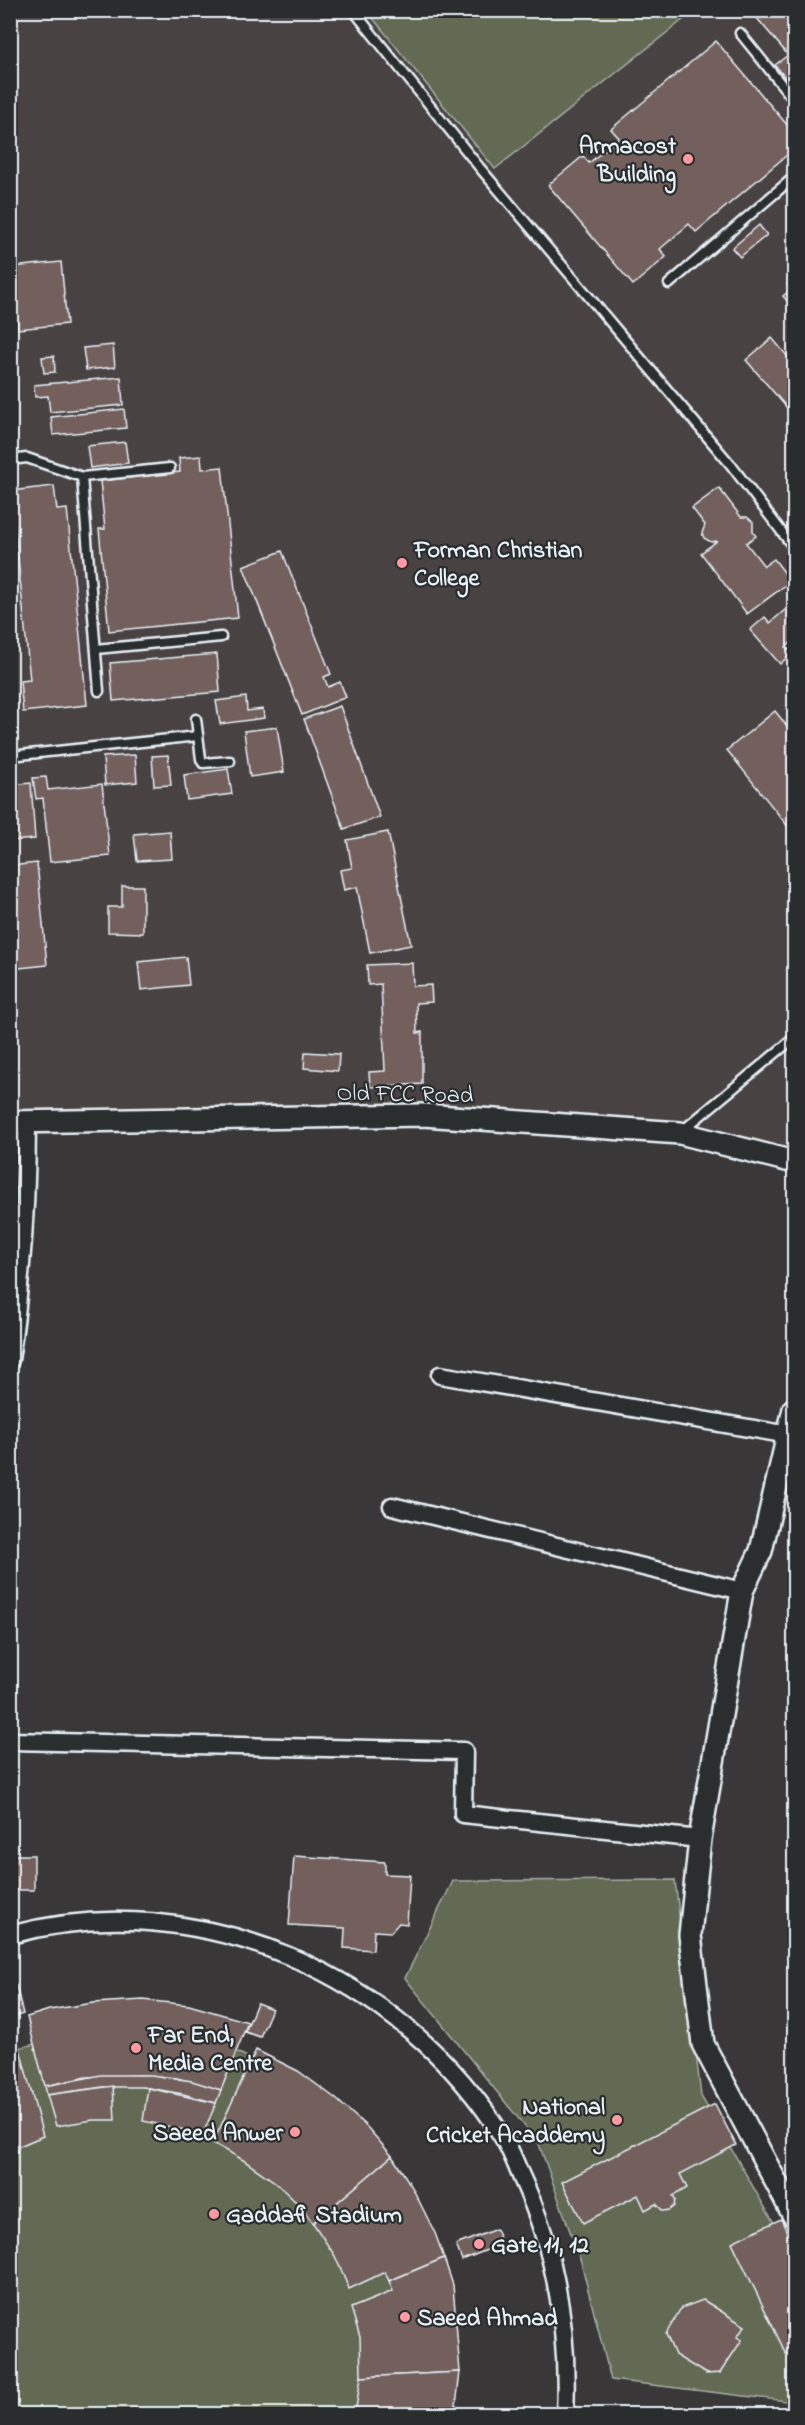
<svg xmlns="http://www.w3.org/2000/svg" width="805" height="2425" font-family="'Indie Flower',sans-serif">
	<style>
		.built { fill: #4a4342 }
		.green { fill: #626b52; stroke: #a5aea5; stroke-width: 1.5 }
		.building { fill: #73605d; stroke: #e8f1f8; stroke-width: 1.5 }
		.lines { fill: none; stroke-linecap: round; stroke-linejoin: round }
		.service-casing { stroke: #e8f1f8; stroke-width: 13 }
		.minor-casing { stroke: #e8f1f8; stroke-width: 21 }
		.tertiary-casing { stroke: #e8f1f8; stroke-width: 26 }
		.service { stroke: #2a2d2e; stroke-width: 8 }
		.minor { stroke: #2a2d2e; stroke-width: 16 }
		.tertiary { stroke: #2a2d2e; stroke-width: 21 }
		.poi-dot { fill: #ff9aa2; stroke: #2a2d2e; stroke-width: 2 }
		.labels { text-anchor: middle; stroke-width: 4.5; stroke-linejoin: round; paint-order: stroke }
		.poi-label { font-size: 24px; font-weight: bold; fill: #e8f1f8; stroke: #2a2d2e; text-anchor: start }
		.street-label { font-size: 24px; fill: #e8f1f8; stroke: #2a2d2e }
	</style>
	<rect width="100%" height="100%" fill="#393737"/>
	<filter id="ink" filterUnits="userSpaceOnUse"><feTurbulence type="fractalNoise" baseFrequency=".0167" numOctaves="2"/><feDisplacementMap in="SourceGraphic" scale="12" xChannelSelector="R" yChannelSelector="G"/><feConvolveMatrix kernelMatrix="1 2 1 2 8 2 1 2 1" color-interpolation-filters="sRGB"/></filter>
	<g filter="url(#ink)">
		<!-- built -->
		<path class="built" d="M11 11H794V1162L680 1133 423 1115 11 1122Z"/>
		<!-- green -->
		<g class="green">
			<path d="M367 11H694L495 169Z"/>
			<path d="M675 1880 701 2096 794 2258V2402L611 2380 581 2262 539 2144 405 1978 453 1881Z"/>
			<path d="M66 2036 198 2041 241 2054 281 2073 318 2097 452 2407 450 2414H11V2050Z"/>
		</g>
		<!-- building -->
		<g class="building">
			<path d="M794 10V78L789 82 775 65 788 55 751 11Z"/>
			<path d="M716 41 794 133V149L696 232 689 224 660 249 666 257 633 285 548 185 583 156 589 163 619 138 611 129Z"/>
			<path d="M759 225 767 235 740 257 732 248Z"/>
			<path d="M61 262 67 324 18 329 12 267Z"/>
			<path d="M794 278V309L783 296 791 289 787 284Z"/>
			<path d="M772 338 794 364V416L746 360Z"/>
			<path d="M113 345 115 367 86 370 83 348Z"/>
			<path d="M54 356 55 372 44 373 42 357Z"/>
			<path d="M121 377 123 405 50 412 48 396 35 397 34 385Z"/>
			<path d="M124 409 126 428 53 435 51 417Z"/>
			<path d="M125 442 128 463 90 468 87 446Z"/>
			<path d="M201 456 202 469 222 467 238 618 109 631 99 529H105L100 481 180 472 179 458Z"/>
			<path d="M54 486 57 510 67 509 87 705 23 712 20 681 30 680 14 518H10V491Z"/>
			<path d="M719 488 741 517H747L753 522V532L756 536 746 543 764 566 774 559 791 581 747 614 701 553 717 541 711 542 704 538 702 533 705 525 692 508Z"/>
			<path d="M282 551 331 674 324 677 328 687 340 682 346 697 302 715 243 566Z"/>
			<path d="M794 602V640L786 647 792 653 780 664 750 630 765 617 770 623Z"/>
			<path d="M217 654 220 692 113 701 110 663Z"/>
			<path d="M246 697 247 711 263 709 264 718 220 724 216 701Z"/>
			<path d="M340 706 380 817 344 829 304 719Z"/>
			<path d="M775 711 794 735V834L727 750Z"/>
			<path d="M277 727 284 772 250 777 244 731Z"/>
			<path d="M135 755 137 782 105 785 103 757Z"/>
			<path d="M168 755 171 785 154 786 152 756Z"/>
			<path d="M228 769 232 794 187 800 184 775Z"/>
			<path d="M46 777 48 790 102 784 110 856 50 862 43 798 36 799 33 778Z"/>
			<path d="M31 783 35 839 10 841V785Z"/>
			<path d="M170 831 172 859 137 861 134 834Z"/>
			<path d="M388 832 411 945 370 953 357 887 344 890 340 870 352 868 347 840Z"/>
			<path d="M37 863 47 965 10 969V866Z"/>
			<path d="M122 886H143V933L108 932V907H122Z"/>
			<path d="M186 957 189 985 141 990 138 962Z"/>
			<path d="M412 963 413 986 431 985 432 1002 416 1003 417 1033 422 1032V1084L370 1087 369 1072 385 1071 381 984 368 985 367 965Z"/>
			<path d="M305 1052 339 1054 338 1071 304 1068Z"/>
			<rect x="10" y="1855" width="24" height="35"/>
			<path d="M294 1856 385 1862V1874L410 1875 407 1924 399 1923 391 1932 374 1931 373 1950 344 1948 345 1928 289 1925Z"/>
			<path d="M16 1985 23 2014 10 2018V1986Z"/>
			<path d="M143 2000 189 2005 248 2022 221 2090 177 2078 142 2075 86 2077 45 2086 27 2017 49 2010 93 2003Z"/>
			<path d="M257 2003 272 2009 260 2037 245 2032Z"/>
			<path d="M18 2042 43 2136 10 2150V2045Z"/>
			<path d="M256 2050 298 2071 335 2098 367 2127 392 2156 313 2223 297 2203 275 2182 243 2160 213 2143Z"/>
			<path d="M101 2075H151L192 2081 221 2090 216 2103 183 2094 143 2087H103L47 2095 45 2086Z"/>
			<path d="M113 2086 115 2120H93L56 2126 47 2095Z"/>
			<path d="M148 2088 216 2103 203 2134 143 2121Z"/>
			<path d="M715 2104 736 2145 680 2174 687 2188 673 2196 675 2200 674 2206 669 2210 663 2211 656 2204 645 2210 638 2195 583 2223 562 2182Z"/>
			<path d="M392 2156 412 2187 435 2233 444 2258 389 2281 385 2272 349 2289 335 2256 313 2223Z"/>
			<path d="M781 2219 794 2248V2349L786 2354 732 2242Z"/>
			<path d="M496 2229 502 2244 462 2260 456 2245Z"/>
			<path d="M444 2258 453 2285 460 2372 361 2377 360 2337 351 2308 393 2291 389 2281Z"/>
			<path d="M703 2300 745 2326 737 2337 742 2340 720 2373 706 2374 675 2355 666 2334 681 2308Z"/>
			<path d="M460 2372 455 2414H355L361 2377Z"/>
		</g>
		<g class="lines">
			<defs>
				<g id="service">
					<path d="M353 10 480 168 731 465 794 548"/>
					<path d="M740 33 794 100"/>
					<path d="M669 284 794 177"/>
					<path d="M10 460 27 458 82 477 170 468"/>
					<path d="M82 477 99 691"/>
					<path d="M96 649 221 637"/>
					<path d="M196 719 201 759 203 763 230 761"/>
					<path d="M10 756 198 736"/>
					<path d="M682 1131 794 1038"/>
				</g>
				<g id="minor">
					<path d="M10 1360C22 1279 27 1204 27 1122"/>
					<path d="M440 1375 789 1435"/>
					<path d="M392 1506 742 1591"/>
					<path d="M10 1741 464 1751 463 1814 700 1839"/>
					<path d="M10 1935C198 1884 403 1975 504 2139 511 2151 516 2164 521 2176 556 2251 569 2333 565 2414"/>
				</g>
				<g id="tertiary">
					<path d="M10 1122 423 1115 680 1133 794 1162"/>
					<path d="M794 1409 761 1551 742 1591 700 1839 690 1935 703 2044 794 2216"/>
				</g>
			</defs>
			<!-- service casing -->
			<use href="#service" class="service-casing"/>
			<!-- minor casing -->
			<use href="#minor" class="minor-casing"/>
			<!-- tertiary casing -->
			<use href="#tertiary" class="tertiary-casing"/>
			<!-- service -->
			<use href="#service" class="service"/>
			<!-- minor -->
			<use href="#minor" class="minor"/>
			<!-- tertiary -->
			<use href="#tertiary" class="tertiary"/>
		</g>
	</g>
	<!-- markers -->
	<g class="poi-dot">
		<circle cx="688" cy="159" r="6"/>
		<circle cx="402" cy="563" r="6"/>
		<circle cx="136" cy="2048" r="6"/>
		<circle cx="617" cy="2120" r="6"/>
		<circle cx="295" cy="2132" r="6"/>
		<circle cx="214" cy="2214" r="6"/>
		<circle cx="479" cy="2244" r="6"/>
		<circle cx="405" cy="2317" r="6"/>
	</g>
	<g class="labels">
		<!-- poi labels -->
		<g class="poi-label">
			<text x="676" y="153" text-anchor="end">Armacost<tspan x="676" dy="28">Building</tspan></text>
			<text x="414" y="557">Forman Christian<tspan x="414" dy="28">College</tspan></text>
			<text x="148" y="2042">Far End,<tspan x="148" dy="28">Media Centre</tspan></text>
			<text x="605" y="2114" text-anchor="end">National<tspan x="605" dy="28">Cricket Acaddemy</tspan></text>
			<text x="283" y="2140" text-anchor="end">Saeed Anwer</text>
			<text x="226" y="2222">Gaddafi Stadium</text>
			<text x="491" y="2252">Gate 11, 12</text>
			<text x="417" y="2325">Saeed Ahmad</text>
		</g>
		<!-- street labels -->
		<g class="street-label">
			<text transform="translate(405 1093) rotate(1)" y="8">Old FCC Road</text>
		</g>
	</g>
	<!-- margin -->
	<rect width="805" height="2425" fill="none" stroke="#2a2d2e" stroke-width="36"/>
	<rect x="18" y="18" width="769" height="2389" fill="none" stroke="#e8f1f8" stroke-width="2" filter="url(#ink)"/>
</svg>
